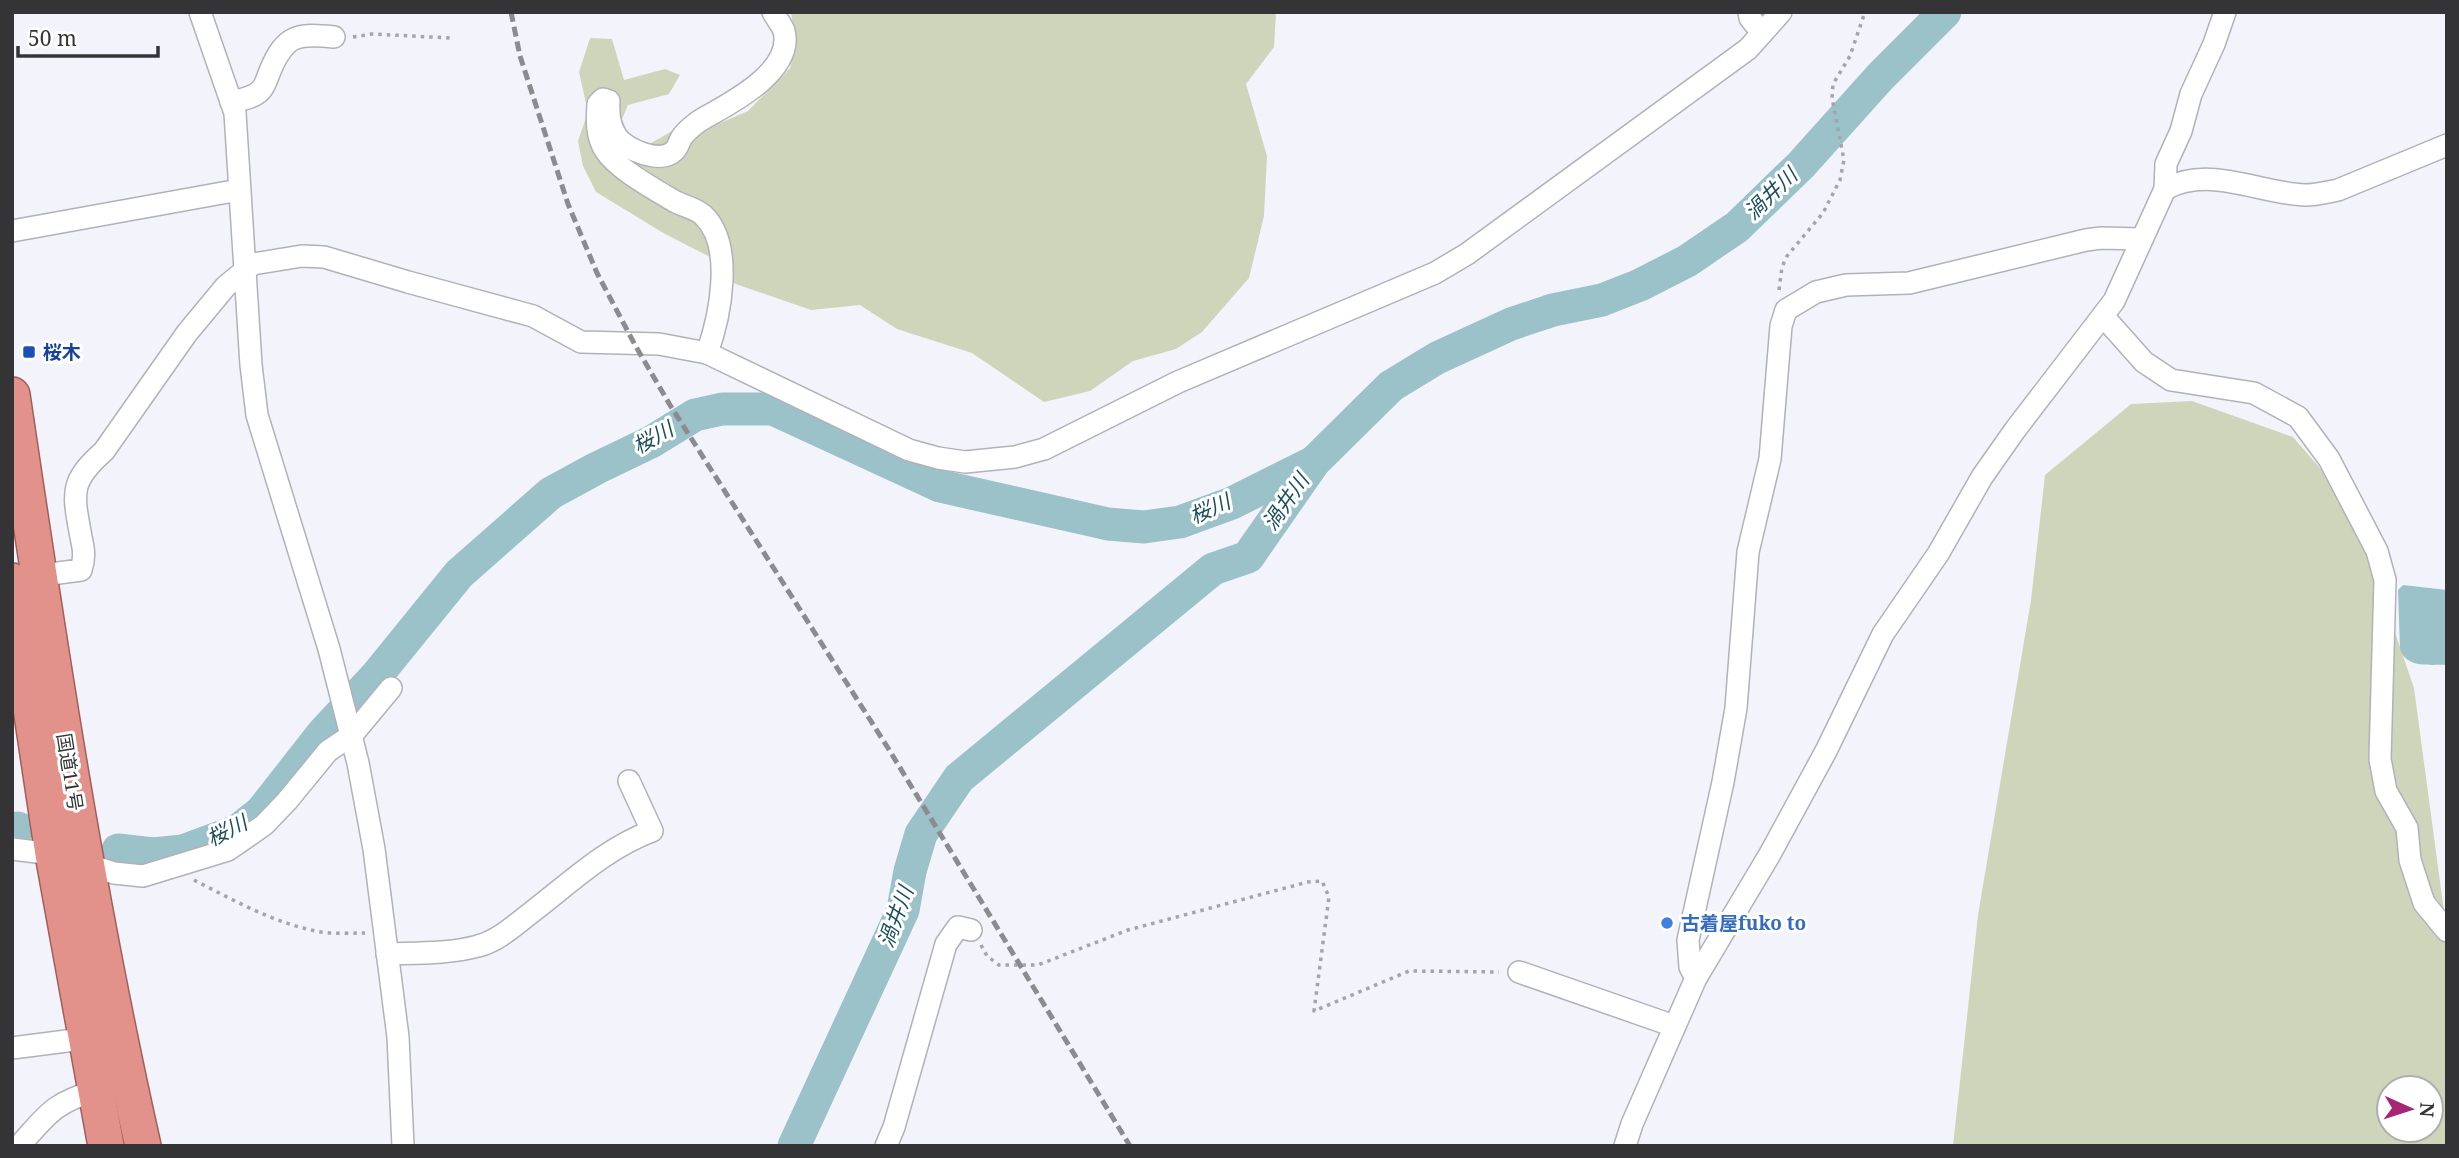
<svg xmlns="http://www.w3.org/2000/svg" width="2459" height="1158" font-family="'Noto Serif','Noto Sans JP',serif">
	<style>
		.green { fill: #ced5ba; fill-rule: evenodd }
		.water { fill: #9bc1c9 }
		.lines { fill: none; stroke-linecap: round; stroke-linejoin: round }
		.river { stroke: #9bc1c9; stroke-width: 33 }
		.minor-casing { stroke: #b1b2b9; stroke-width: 24 }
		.trunk-casing { stroke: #a15f5a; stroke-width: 38 }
		.path { stroke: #a4a4aa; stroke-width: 3.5; stroke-dasharray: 3.5 5; stroke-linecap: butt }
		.minor { stroke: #fff; stroke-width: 21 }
		.trunk { stroke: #e2928a; stroke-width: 35 }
		.rail { stroke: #8b8b90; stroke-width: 5; stroke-dasharray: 10 5; stroke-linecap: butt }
		.transit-dot { fill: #1a4fb4; stroke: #fff; stroke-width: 2.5 }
		.shop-dot { fill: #3f7fe0; stroke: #fff; stroke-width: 2.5 }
		.labels { text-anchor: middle; stroke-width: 6; stroke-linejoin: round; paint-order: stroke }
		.transit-label { font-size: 19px; font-weight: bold; fill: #164399; stroke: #fff; text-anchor: start }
		.street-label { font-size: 19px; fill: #343437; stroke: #fff }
		.shop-label { font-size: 19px; font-weight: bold; fill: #366cbe; stroke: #fff; text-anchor: start }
		.water-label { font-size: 21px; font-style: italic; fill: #1b505a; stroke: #fff }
	</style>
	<rect width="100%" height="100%" fill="#f3f4fb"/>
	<!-- green -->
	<g class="green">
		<path d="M791 12H1276L1274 47 1246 84 1267 156 1264 216 1249 278 1202 332 1176 349 1133 361 1090 391 1044 402 972 353 897 329 860 305 811 310 730 282 716 260 665 234 596 192 583 166 578 141 588 112 579 72 590 38 612 39 624 80 665 69 680 75 669 94 628 105 622 119 631 141 646 146 679 127 720 123 748 111 790 68 796 45Z"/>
		<path d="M2192 401 2293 437 2351 504 2414 688 2447 934V1146H1953L1978 915 2031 600 2045 475 2131 404ZM2389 1088H2431V1130H2389Z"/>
	</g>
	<!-- water -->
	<path class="water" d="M2403 585 2447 590V665C2429 664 2407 669 2400 649L2398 590Z"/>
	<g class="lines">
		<!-- river -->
		<g class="river">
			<path d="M12 829 18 828"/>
			<path d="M118 850 153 854 183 851 237 831 261 812 323 733 377 675 459 574 551 493 597 468 651 442 695 415 722 409H773L940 486 1108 524 1144 527 1180 522 1232 503 1312 463"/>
			<path d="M794 1146 903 910 910 871 921 834 959 778 1213 569 1248 557 1314 462 1391 386 1437 358 1511 324 1553 310 1602 300 1640 285 1687 261 1737 227 1801 165 1880 77 1945 12"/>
		</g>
		<defs>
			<g id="minor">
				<path d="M200 12 235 113 251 365 257 415 329 649 358 763 374 849 398 1037 403 1146"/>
				<path d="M1749 12 1750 18 1762 33"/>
				<path d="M231 102C240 100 254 98 261 90 265 86 268 76 270 71 285 35 297 33 334 37"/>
				<path d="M2165 189C2210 165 2258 193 2305 195 2317 195 2327 192 2338 190L2447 145"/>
				<path d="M12 231 239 190"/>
				<path d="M2103 316 2144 362 2171 380 2254 393 2298 417 2329 459 2377 551 2385 580 2380 759 2386 791 2407 828 2410 860 2424 903 2447 931"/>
				<path d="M707 353C720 317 735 245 703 215 695 208 683 206 674 201 654 189 617 169 605 150 596 136 597 119 598 104L603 99 609 101C608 113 610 127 617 137 626 150 660 164 674 151 678 148 679 141 682 137 687 130 698 121 706 117 733 102 794 70 784 31 782 25 776 18 773 12"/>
				<path d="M28 577 81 570C85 558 84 550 81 537 73 493 69 482 104 451L187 333 226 286 253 264 302 256 324 257 408 282 533 316 581 342 659 344 707 353 909 450 938 458 965 462 1015 457 1044 449 1178 382 1435 273 1467 254 1748 49 1781 12"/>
				<path d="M12 849 53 854 114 873 143 876 228 850 264 825 287 801 328 751 352 735 391 688"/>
				<path d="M387 954C417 953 449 954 478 946 498 941 515 925 532 912 570 883 606 848 652 831L629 781"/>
				<path d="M1519 972 1674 1026"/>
				<path d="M1696 978 1690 967 1688 940 1723 782 1736 708 1748 552 1770 459 1781 326 1786 310 1816 292 1846 285 1909 283 2086 240 2101 238 2142 239"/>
				<path d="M12 1048 98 1037"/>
				<path d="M19 1146C48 1114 53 1103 95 1091"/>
				<path d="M886 1146 894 1127 946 944 958 927 971 930"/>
				<path d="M1625 1146 1632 1124 1696 978 1770 854 1826 751 1883 634 1938 554 1982 477 2015 430 2114 301 2165 189 2166 164 2181 131 2191 94 2214 44 2225 12"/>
			</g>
			<g id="trunk">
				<path d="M12 395C49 646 87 898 143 1146"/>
				<path d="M12 581 53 854 106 1146"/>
			</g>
		</defs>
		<!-- minor casing -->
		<use href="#minor" class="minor-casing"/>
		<!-- trunk casing -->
		<use href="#trunk" class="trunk-casing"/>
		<!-- path -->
		<g class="path">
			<path d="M353 37 372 34 451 38"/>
			<path d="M1779 290 1782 267 1787 256 1823 213 1840 180 1844 160 1832 98 1833 84 1850 56 1865 12"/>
			<path d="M194 880C235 901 276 924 321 932 335 934 351 933 365 933"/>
			<path d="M981 945 987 956 999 965H1038L1128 930 1308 882 1322 881 1329 897 1314 1011 1409 971 1499 972"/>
		</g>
		<!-- minor -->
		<use href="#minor" class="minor"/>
		<!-- trunk -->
		<use href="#trunk" class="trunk"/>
		<!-- rail -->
		<path class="rail" d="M511 12 520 56 568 204 597 273 635 345 670 405 888 748 1130 1146"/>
	</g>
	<!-- markers -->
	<rect class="transit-dot" x="22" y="345" width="14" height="14" rx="3.5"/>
	<circle class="shop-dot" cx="1667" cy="923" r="7"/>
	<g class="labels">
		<!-- transit labels -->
		<g class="transit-label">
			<text x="43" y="359">桜木</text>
		</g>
		<!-- street labels -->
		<g class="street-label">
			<text transform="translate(70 772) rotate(81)" y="7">国道11号</text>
		</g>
		<!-- shop labels -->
		<g class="shop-label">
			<text x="1681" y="930">古着屋fuko to</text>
		</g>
		<!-- water labels -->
		<g class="water-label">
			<text transform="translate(1771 194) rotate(-44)" y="7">渦井川</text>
			<text transform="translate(653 438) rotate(-29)" y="7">桜川</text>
			<text transform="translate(1286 502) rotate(-55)" y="7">渦井川</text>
			<text transform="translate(1210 509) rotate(-24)" y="7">桜川</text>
			<text transform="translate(227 831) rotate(-27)" y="7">桜川</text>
			<text transform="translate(896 917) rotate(-70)" y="7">渦井川</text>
		</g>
	</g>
	<!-- border -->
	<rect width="2459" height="1158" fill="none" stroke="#343437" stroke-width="28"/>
	<!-- north arrow -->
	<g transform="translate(2410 1109) rotate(93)"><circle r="33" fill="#ffffff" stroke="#aeaeaf" stroke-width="2"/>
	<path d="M0-5L12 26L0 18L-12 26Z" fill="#a62575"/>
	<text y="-10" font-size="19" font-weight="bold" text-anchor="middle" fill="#343437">N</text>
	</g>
	<!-- scale -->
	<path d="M18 46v10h140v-10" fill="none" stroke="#343437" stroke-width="3.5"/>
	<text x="28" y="46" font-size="21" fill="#343437" stroke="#ffffff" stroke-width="5" paint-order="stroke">50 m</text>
</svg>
